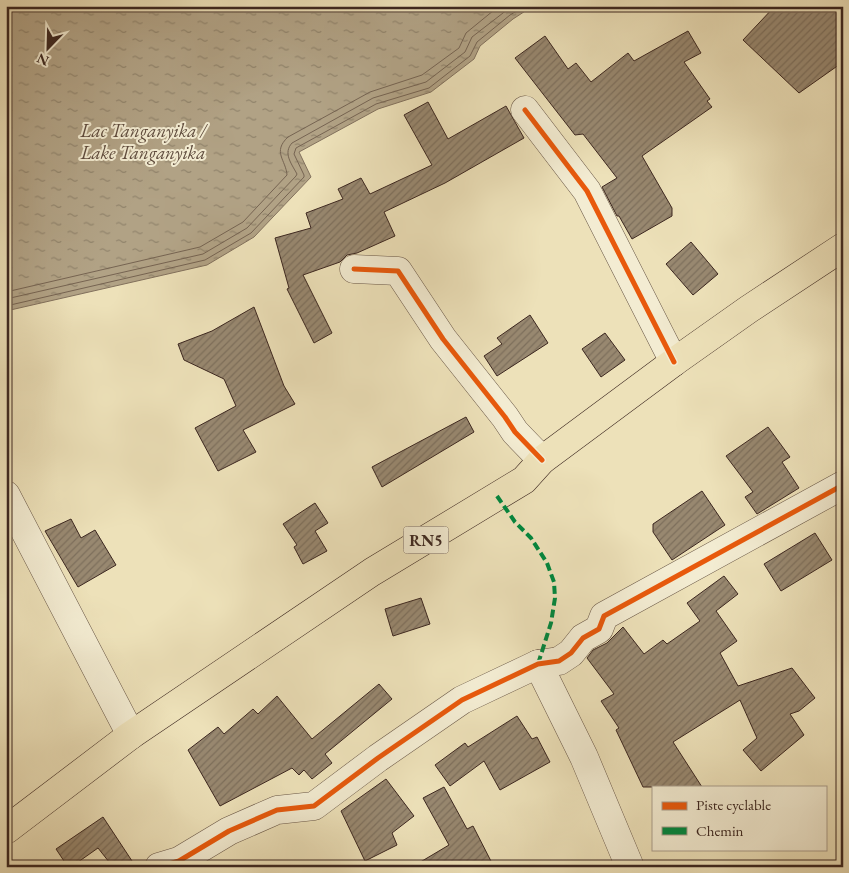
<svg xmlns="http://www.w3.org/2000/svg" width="849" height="873" font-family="'EB Garamond',serif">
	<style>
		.water { fill: url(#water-ripples); stroke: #82715d }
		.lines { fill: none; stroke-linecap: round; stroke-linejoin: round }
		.shore { stroke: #766452; stroke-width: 1 }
		.building { fill: url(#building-hatch); stroke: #3c2720 }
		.minor-casing { stroke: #685646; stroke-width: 29 }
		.highway-casing { stroke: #3c2720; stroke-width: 29 }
		.minor { stroke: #f3ecd2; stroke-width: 28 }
		.highway { stroke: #ede1b9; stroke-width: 28 }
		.quiet { stroke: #00873e; stroke-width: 4; stroke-dasharray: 8 4; stroke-linecap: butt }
		.cycleway-casing { stroke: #f3ecd2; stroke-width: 8 }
		.cycleway { stroke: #e8590c; stroke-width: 5 }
		.labels { text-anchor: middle; stroke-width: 4; stroke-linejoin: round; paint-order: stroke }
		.shield { fill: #f3ecd2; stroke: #736255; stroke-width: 1 }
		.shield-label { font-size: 16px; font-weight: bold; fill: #3c2720 }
		.water-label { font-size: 19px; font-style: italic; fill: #5f4c3e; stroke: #f3ecd2 }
	</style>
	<defs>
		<pattern id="water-ripples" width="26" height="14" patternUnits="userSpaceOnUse" patternTransform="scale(1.25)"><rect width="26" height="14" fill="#b1a285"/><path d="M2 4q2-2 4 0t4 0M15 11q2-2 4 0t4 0" fill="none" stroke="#91846c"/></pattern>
		<pattern id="building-hatch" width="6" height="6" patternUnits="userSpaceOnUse" patternTransform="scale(1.25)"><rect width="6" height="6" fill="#988870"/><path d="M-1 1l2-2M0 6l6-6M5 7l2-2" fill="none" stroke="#7d6f5c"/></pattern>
	</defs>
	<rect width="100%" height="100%" fill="#ede1b9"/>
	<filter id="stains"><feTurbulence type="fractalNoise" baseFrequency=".004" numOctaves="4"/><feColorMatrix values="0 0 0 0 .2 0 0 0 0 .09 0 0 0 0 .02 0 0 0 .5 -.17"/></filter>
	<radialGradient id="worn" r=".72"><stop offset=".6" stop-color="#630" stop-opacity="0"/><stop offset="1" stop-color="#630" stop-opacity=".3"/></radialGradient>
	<!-- water -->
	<path class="water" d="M6 6H533L513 19 480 46 474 59 431 92 378 109 299 152 311 177 254 237 207 265 6 311Z"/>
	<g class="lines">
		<!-- shore -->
		<g class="shore">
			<path d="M6 292 200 247 243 222 287 175C286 160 272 152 288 137L370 92 422 75 459 48 466 33 499 6"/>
			<path d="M6 299 203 254 247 228 296 176 297 174C291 163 283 153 292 143L373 98 426 82 465 52 472 37 512 6"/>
			<path d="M6 306 205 260 251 233 304 177V175L294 154 296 148 376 104 429 88 470 56 477 42 510 15 525 6"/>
		</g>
	</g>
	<!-- building -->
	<g class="building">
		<path d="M775 6H843V62L799 93 743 40Z"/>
		<path d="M688 31 701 53 684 62 710 99 707 101 712 107 642 156 672 208V216L632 239 619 216H617L602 187 617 178 583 134 575 135 515 58 545 36 568 69 576 63 591 82 628 53 634 61Z"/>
		<path d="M428 102 448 139 506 106 524 138 445 183 384 212 395 236 357 253 347 255 340 262 303 275 332 333 314 343 287 289 289 288 275 238 311 228 306 213 343 199 338 189 361 178 370 194 432 165 404 115Z"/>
		<path d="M691 242 718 274 693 295 666 264Z"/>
		<path d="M254 307 284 386 295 404 243 430 256 452 218 471 195 428 236 406 224 379 184 360 178 344 212 331Z"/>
		<path d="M530 315 548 343 497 376 484 356 502 344 497 338Z"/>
		<path d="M605 333 625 360 601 377 582 349Z"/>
		<path d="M466 417 474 432 382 487 372 467Z"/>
		<path d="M768 427 790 457 782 462 799 488 757 514 745 497 753 492 726 456Z"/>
		<path d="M702 491 725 525 672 560 653 532V524Z"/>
		<path d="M315 503 328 523 315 531 327 551 303 564 294 547 297 545 283 524Z"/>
		<path d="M71 519 81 538 95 530 116 565 78 587 45 531Z"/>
		<path d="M815 533 832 560 781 591 764 564Z"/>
		<path d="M724 576 738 594 716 611 737 641 720 653 738 686 792 668 815 698 799 711 790 714 804 735 761 771 743 750 757 738 740 700 673 742 702 787H643L616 730 619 728 601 701 614 694 587 658 593 650 607 643 623 627 644 654 663 640 667 644 700 621 687 603Z"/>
		<path d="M421 598 430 624 393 636 385 609Z"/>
		<path d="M379 684 392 699 325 754 332 763 312 779 304 770 299 775 292 768 220 806 188 750 218 727 224 734 253 709 258 714 277 696 312 739Z"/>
		<path d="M517 716 532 739 537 737 550 762 500 790 484 761 450 786 435 765 465 743 468 747Z"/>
		<path d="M386 779 414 816 392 833 397 845 365 861 341 811Z"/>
		<path d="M444 787 467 829 473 826 494 867H412L449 845 423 798Z"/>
		<path d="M103 817 136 867H113L98 848 71 867H68L56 849Z"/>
	</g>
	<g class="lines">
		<defs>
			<g id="minor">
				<path d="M525 110 587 191 674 362"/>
				<path d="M354 269 398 271 443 339 505 417 515 432 542 460"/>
				<path d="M6 495 131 735"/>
				<path d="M538 664 584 757 630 867"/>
				<path d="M159 867 179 861 229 831 277 810 314 806 378 758 462 700 538 664 559 661 571 653 583 638 599 629 604 616 843 485"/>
			</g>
			<path id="highway" d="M6 830 131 735 372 572 524 480 542 460 674 362 749 309 843 247"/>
		</defs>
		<!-- minor casing -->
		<use href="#minor" class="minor-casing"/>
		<!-- highway casing -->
		<use href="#highway" class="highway-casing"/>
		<!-- minor -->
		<use href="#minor" class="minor"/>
		<!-- highway -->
		<use href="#highway" class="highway"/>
		<!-- quiet -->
		<path class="quiet" d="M497 496 515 522 531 538 547 563 554 582 555 598 551 623 538 664"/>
		<defs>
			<g id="cycleway">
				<path d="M525 110 587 191 674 362"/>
				<path d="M354 269 398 271 443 339 505 417 515 432 542 460"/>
				<path d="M159 867 179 861 229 831 277 810 314 806 378 758 462 700 538 664 559 661 571 653 583 638 599 629 604 616 843 485"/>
			</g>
		</defs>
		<!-- cycleway casing -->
		<use href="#cycleway" class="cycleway-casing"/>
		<!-- cycleway -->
		<use href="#cycleway" class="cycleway"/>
	</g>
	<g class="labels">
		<!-- shield labels -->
		<rect class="shield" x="403.5" y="526.5" width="45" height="27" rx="4"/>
		<g class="shield-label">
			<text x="426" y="546">RN5</text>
		</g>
		<!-- water labels -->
		<g class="water-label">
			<text x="143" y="137">Lac Tanganyika /<tspan x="143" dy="22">Lake Tanganyika</tspan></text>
		</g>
	</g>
	<!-- margin -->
	<rect width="849" height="873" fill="none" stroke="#ede1b9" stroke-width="25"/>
	<rect x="8" y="8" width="834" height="858" fill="none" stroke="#3c2720" stroke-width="2.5"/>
	<rect x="12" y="12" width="824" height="848" fill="none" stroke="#3c2720"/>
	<!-- legend -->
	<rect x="652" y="786" width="175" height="65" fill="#f3ecd2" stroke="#aa9d8b"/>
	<rect x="662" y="802" width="25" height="8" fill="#e8590c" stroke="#aa9d8b"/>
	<text x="696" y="810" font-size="15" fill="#3c2720">Piste cyclable</text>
	<rect x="662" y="827" width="25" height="8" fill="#00873e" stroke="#aa9d8b"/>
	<text x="696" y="836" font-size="15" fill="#3c2720">Chemin</text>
	<!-- north arrow -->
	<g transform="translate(48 48) rotate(203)" stroke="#f3ecd2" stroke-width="4" paint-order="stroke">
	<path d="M0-4L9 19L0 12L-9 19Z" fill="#3c2720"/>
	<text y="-8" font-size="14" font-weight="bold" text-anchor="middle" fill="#3c2720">N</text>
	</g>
	<rect width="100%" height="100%" filter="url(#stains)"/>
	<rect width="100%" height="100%" fill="url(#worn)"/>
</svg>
